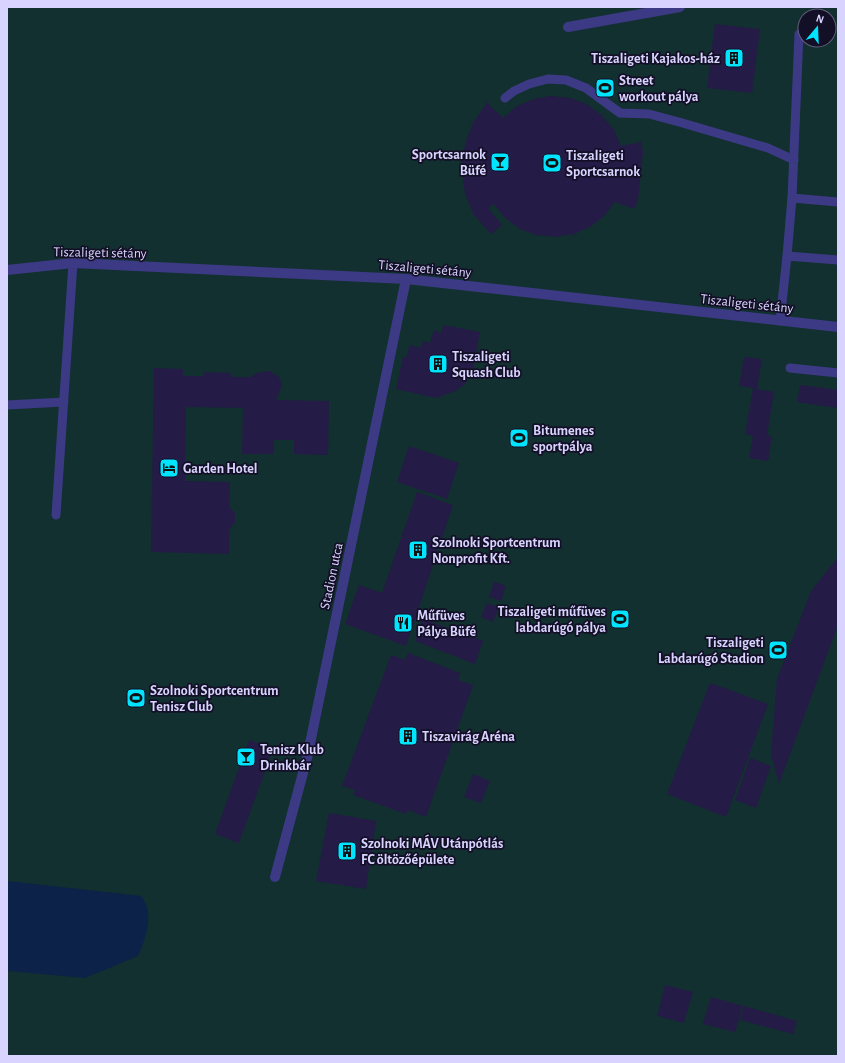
<svg xmlns="http://www.w3.org/2000/svg" width="845" height="1063" font-family="'Alegreya Sans',sans-serif">
	<style>
		.green { fill: #12302f; fill-rule: evenodd }
		.water { fill: #0c2248 }
		.building { fill: #241b47 }
		.lines { fill: none; stroke-linecap: round; stroke-linejoin: round }
		.service { stroke: #3d3a85; stroke-width: 9 }
		.pedestrian { stroke: #3d3a85; stroke-width: 10 }
		.minor { stroke: #3d3a85; stroke-width: 10 }
		.labels { text-anchor: middle; stroke-width: 3.5; stroke-linejoin: round; paint-order: stroke }
		.poi-label { font-size: 14px; font-weight: bold; fill: #d9d4ff; stroke: #130f26; text-anchor: start }
		.street-label { font-size: 14px; fill: #d9d4ff; stroke: #130f26 }
	</style>
	<rect width="100%" height="100%" fill="#130f26"/>
	<!-- green -->
	<path class="green" d="M7 7H838V1056H7ZM805 16H829V40H805Z"/>
	<!-- water -->
	<path class="water" d="M7 881 141 896C155 912 146 938 138 956L85 978 7 971Z"/>
	<!-- building -->
	<g class="building">
		<path d="M715 24 760 29 752 93 707 88Z"/>
		<path d="M551 96 570 98 587 104 601 115 604 113 602 116 614 130 621 146 641 142 643 152 638 200 634 209 615 202 604 216 590 227 574 234 575 237 572 234 556 237 536 235 520 229 504 217 494 204 488 208 502 225 491 234 474 215 465 194 463 181 462 157 468 135 473 124 470 122 473 123 486 104 485 101 503 118 517 106 534 99Z"/>
		<path d="M443 325 480 332 473 370H470L465 384 455 391 436 398 396 389 403 357 406 358 410 345 421 348 423 341 430 343 434 330 441 333Z"/>
		<path d="M744 357 762 359 757 389 774 392 767 435 772 436 768 461 749 458 753 436 745 434 753 388 739 386Z"/>
		<path d="M154 368 183 369V376H204L203 372 231 373V377H251L257 373 270 371 279 377 282 386 276 400 329 401 328 455 294 454V440H274L273 454H242L243 408 186 407 185 481 230 482 229 507 235 513V523L229 529V554L151 552Z"/>
		<path d="M800 385 838 390V408L797 402Z"/>
		<path d="M409 446 459 463 447 499 397 482Z"/>
		<path d="M417 492 453 505 406 646 345 624 359 585 382 593Z"/>
		<path d="M838 557V625L779 784 771 755 777 679 811 591Z"/>
		<path d="M494 582 506 586 501 601 489 597Z"/>
		<path d="M487 603 499 607 493 622 481 617Z"/>
		<path d="M423 619 483 641 475 664 415 641Z"/>
		<path d="M408 653 460 673 458 680 473 685 426 817 408 810 406 814 353 795 355 790 342 786 391 655 405 660Z"/>
		<path d="M710 683 768 704 726 817 667 794Z"/>
		<path d="M249 740 273 749 239 843 215 834Z"/>
		<path d="M750 758 771 766 756 808 735 800Z"/>
		<path d="M473 774 490 781 481 803 464 797Z"/>
		<path d="M329 813 376 821 366 889 316 881Z"/>
		<path d="M665 985 693 992 684 1023 657 1016Z"/>
		<path d="M711 997 743 1006 735 1032 703 1024Z"/>
		<path d="M744 1006 797 1021 793 1034 740 1020Z"/>
	</g>
	<g class="lines">
		<!-- service -->
		<g class="service">
			<path d="M505 98 514 91 529 84 548 79 566 80 586 88 620 113 649 114 679 122 768 148 794 160"/>
			<path d="M792 198 799 34"/>
			<path d="M787 256 792 198 838 202"/>
			<path d="M780 321 787 256 838 260"/>
			<path d="M790 368 838 373"/>
			<path d="M7 405 64 402"/>
			<path d="M56 515 73 263"/>
		</g>
		<!-- pedestrian -->
		<path class="pedestrian" d="M568 27 680 7"/>
		<!-- minor -->
		<g class="minor">
			<path d="M7 270 73 263 406 279 838 327"/>
			<path d="M275 877 307 758 406 279"/>
		</g>
	</g>
	<!-- icons -->
	<defs>
		<symbol id="building-square" viewBox="-11 -11 22 22"><rect x="-9" y="-9" width="18" height="18" rx="4" fill="#00e5ff" stroke="#130f26"/><path d="M-4-6H4V6H1V3H-1V6H-4ZM-2.5-4.3h1.7v1.8h-1.7ZM.8-4.3h1.7v1.8H.8ZM-2.5-1h1.7V.8h-1.7ZM.8-1h1.7V.8H.8Z" fill="#111"/></symbol>
		<symbol id="stadium-square" viewBox="-11 -11 22 22"><rect x="-9" y="-9" width="18" height="18" rx="4" fill="#00e5ff" stroke="#130f26"/><path d="M0-5a6.5 5 0 1 0 0 10a6.5 5 0 1 0 0-10ZM-3.5-1.8h7v3.6h-7Z" fill="#111"/></symbol>
		<symbol id="bar-square" viewBox="-11 -11 22 22"><rect x="-9" y="-9" width="18" height="18" rx="4" fill="#00e5ff" stroke="#130f26"/><path d="M-6-5H6L.8 .8V4.5H3.5V6h-7V4.5H-.8V.8Z" fill="#111"/></symbol>
		<symbol id="hotel-square" viewBox="-11 -11 22 22"><rect x="-9" y="-9" width="18" height="18" rx="4" fill="#00e5ff" stroke="#130f26"/><path d="M-6-4.5h1.5V1H6V5H4.5V3h-9V5H-6ZM-4 0a1.8 1.8 0 1 1 3.6 0ZM.5 0V-2.5h3Q6-2.5 6 0Z" fill="#111"/></symbol>
		<symbol id="restaurant-square" viewBox="-11 -11 22 22"><rect x="-9" y="-9" width="18" height="18" rx="4" fill="#00e5ff" stroke="#130f26"/><path d="M-5-6h1v4h1v-4h1v4h1v-4h1v5L-1.5 .5V6h-2V.5L-5-1ZM5-6V6H3V1.5H1.5Q1.5-4 5-6Z" fill="#111"/></symbol>
	</defs>
	<g fill-rule="evenodd">
		<use href="#building-square" x="723" y="47" width="22" height="22"/>
		<use href="#stadium-square" x="594" y="77" width="22" height="22"/>
		<use href="#bar-square" x="489" y="151" width="22" height="22"/>
		<use href="#stadium-square" x="541" y="152" width="22" height="22"/>
		<use href="#building-square" x="427" y="353" width="22" height="22"/>
		<use href="#stadium-square" x="508" y="427" width="22" height="22"/>
		<use href="#hotel-square" x="158" y="457" width="22" height="22"/>
		<use href="#building-square" x="407" y="539" width="22" height="22"/>
		<use href="#stadium-square" x="609" y="608" width="22" height="22"/>
		<use href="#restaurant-square" x="392" y="612" width="22" height="22"/>
		<use href="#stadium-square" x="767" y="639" width="22" height="22"/>
		<use href="#stadium-square" x="125" y="687" width="22" height="22"/>
		<use href="#building-square" x="397" y="725" width="22" height="22"/>
		<use href="#bar-square" x="235" y="746" width="22" height="22"/>
		<use href="#building-square" x="336" y="840" width="22" height="22"/>
	</g>
	<g class="labels">
		<!-- poi labels -->
		<g class="poi-label">
			<text x="720" y="63" text-anchor="end">Tiszaligeti Kajakos-ház</text>
			<text x="619" y="85">Street<tspan x="619" dy="16">workout pálya</tspan></text>
			<text x="486" y="159" text-anchor="end">Sportcsarnok<tspan x="486" dy="16">Büfé</tspan></text>
			<text x="566" y="160">Tiszaligeti<tspan x="566" dy="16">Sportcsarnok</tspan></text>
			<text x="452" y="361">Tiszaligeti<tspan x="452" dy="16">Squash Club</tspan></text>
			<text x="533" y="435">Bitumenes<tspan x="533" dy="16">sportpálya</tspan></text>
			<text x="183" y="473">Garden Hotel</text>
			<text x="432" y="547">Szolnoki Sportcentrum<tspan x="432" dy="16">Nonprofit Kft.</tspan></text>
			<text x="606" y="616" text-anchor="end">Tiszaligeti műfüves<tspan x="606" dy="16">labdarúgó pálya</tspan></text>
			<text x="417" y="620">Műfüves<tspan x="417" dy="16">Pálya Büfé</tspan></text>
			<text x="764" y="647" text-anchor="end">Tiszaligeti<tspan x="764" dy="16">Labdarúgó Stadion</tspan></text>
			<text x="150" y="695">Szolnoki Sportcentrum<tspan x="150" dy="16">Tenisz Club</tspan></text>
			<text x="422" y="741">Tiszavirág Aréna</text>
			<text x="260" y="754">Tenisz Klub<tspan x="260" dy="16">Drinkbár</tspan></text>
			<text x="361" y="848">Szolnoki MÁV Utánpótlás<tspan x="361" dy="16">FC öltözőépülete</tspan></text>
		</g>
		<!-- street labels -->
		<g class="street-label">
			<text transform="translate(100 252) rotate(1)" y="5">Tiszaligeti sétány</text>
			<text transform="translate(425 268) rotate(5)" y="5">Tiszaligeti sétány</text>
			<text transform="translate(747 303) rotate(6)" y="5">Tiszaligeti sétány</text>
			<text transform="translate(331 576) rotate(-78)" y="5">Stadion utca</text>
		</g>
	</g>
	<!-- border -->
	<rect width="845" height="1063" fill="none" stroke="#d9d4ff" stroke-width="16"/>
	<!-- north arrow -->
	<g transform="translate(817 28) rotate(19)"><circle r="19" fill="#130f26" stroke="#625e7d"/>
	<path d="M0-3L7 15L0 10L-7 15Z" fill="#00e5ff"/>
	<text y="-6" font-size="11" font-weight="bold" text-anchor="middle" fill="#d9d4ff">N</text>
	</g>
</svg>
